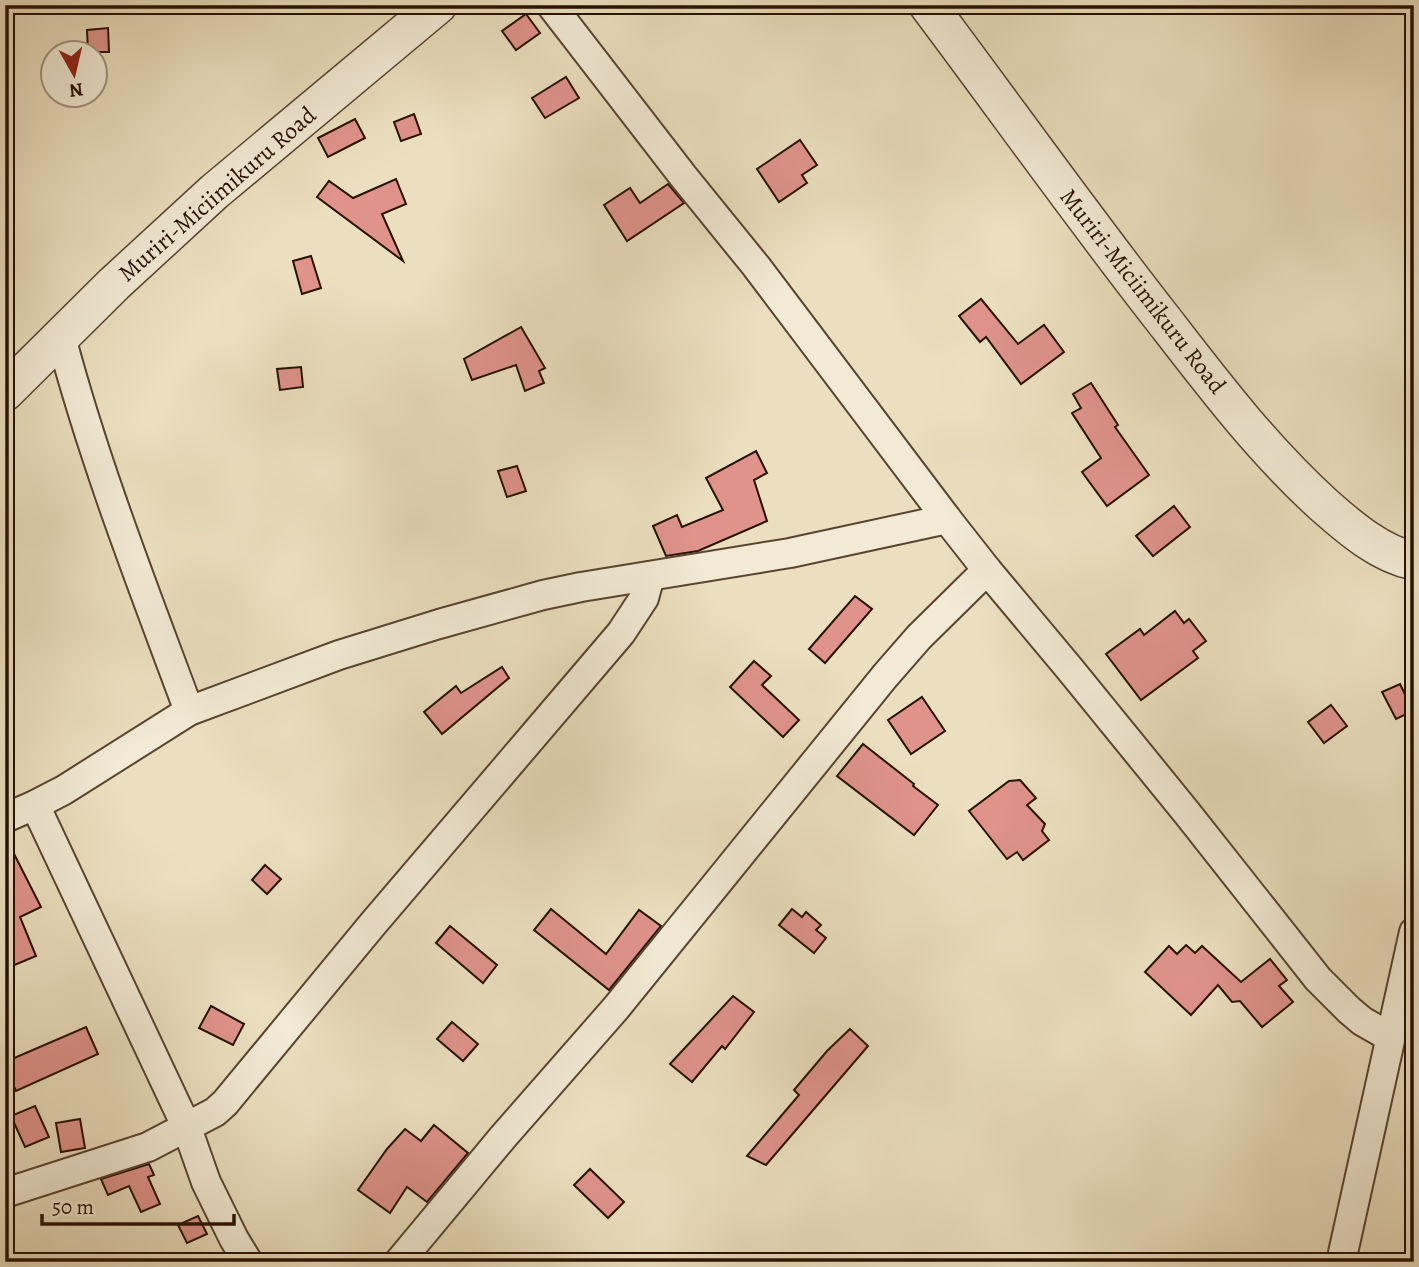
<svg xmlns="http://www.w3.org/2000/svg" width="1419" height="1267" font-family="Alegreya,serif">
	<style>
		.building { fill: #df938b; stroke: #271100; stroke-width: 2 }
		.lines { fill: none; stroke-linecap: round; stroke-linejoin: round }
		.minor-casing { stroke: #584430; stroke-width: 32 }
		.tertiary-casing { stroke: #584430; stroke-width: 40 }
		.minor { stroke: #f2ead5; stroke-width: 28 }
		.tertiary { stroke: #f2ead5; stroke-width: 37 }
		.labels { text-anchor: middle; stroke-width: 7; stroke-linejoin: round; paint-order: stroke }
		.street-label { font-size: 24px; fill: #271100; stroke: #f2ead5 }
	</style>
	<rect width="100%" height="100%" fill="#ebdfbf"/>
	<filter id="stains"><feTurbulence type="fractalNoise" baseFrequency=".00286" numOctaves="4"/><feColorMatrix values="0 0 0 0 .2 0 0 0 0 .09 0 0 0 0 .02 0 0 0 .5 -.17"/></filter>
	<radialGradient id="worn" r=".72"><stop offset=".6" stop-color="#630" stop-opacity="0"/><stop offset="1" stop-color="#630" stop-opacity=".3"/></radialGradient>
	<!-- building -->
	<g class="building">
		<path d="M526 14 540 33 516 50 502 31Z"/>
		<path d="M108 28 109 52H88L87 30Z"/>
		<path d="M566 77 579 98 545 118 532 98Z"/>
		<path d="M414 114 421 134 401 141 394 122Z"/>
		<path d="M355 119 365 138 328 157 318 138Z"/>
		<path d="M800 140 817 165 802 175 807 183 779 202 757 169Z"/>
		<path d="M396 179 406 204 382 214 403 261 317 197 329 181 353 198Z"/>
		<path d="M668 184 684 203 627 241 604 205 630 188 640 203Z"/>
		<path d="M311 256 321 288 302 294 293 261Z"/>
		<path d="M981 299 1018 344 1044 325 1064 352 1021 384 986 337 980 342 959 316Z"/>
		<path d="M521 327 545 368 539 371 544 383 525 391 516 365 472 380 464 359Z"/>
		<path d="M301 367 303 387 280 390 277 369Z"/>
		<path d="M1091 383 1118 425 1115 427 1149 475 1107 506 1082 472 1101 458 1072 413 1081 408 1073 394Z"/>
		<path d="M756 451 767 473 754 480 767 521 698 551 666 556 653 526 677 515 682 527 723 510 706 478Z"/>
		<path d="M517 466 526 491 507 497 498 471Z"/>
		<path d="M1174 506 1190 527 1153 556 1136 536Z"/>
		<path d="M855 596 872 609 825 663 809 649Z"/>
		<path d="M1175 611 1184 623 1189 619 1206 641 1193 651 1198 658 1141 700 1106 654 1140 629 1144 635Z"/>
		<path d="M754 661 771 676 762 685 799 720 783 737 730 687Z"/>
		<path d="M502 667 509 678 442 734 424 712 456 686 461 693Z"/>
		<path d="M1400 684 1413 711 1396 719 1382 692Z"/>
		<path d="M922 697 945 731 911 754 888 720Z"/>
		<path d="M1331 705 1347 726 1324 743 1308 722Z"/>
		<path d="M863 744 914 784 913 786 938 805 914 835 837 776Z"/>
		<path d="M1020 780 1036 798 1027 805 1045 824 1042 831 1049 840 1023 860 1017 852 1007 859 969 811 1009 781Z"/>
		<path d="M5 836 41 907 20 917 36 956 5 969Z"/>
		<path d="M265 865 281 879 267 894 252 880Z"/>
		<path d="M551 909 606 954 639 910 661 926 609 990 534 930Z"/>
		<path d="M792 909 802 917 806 912 821 925 816 930 826 938 814 953 779 925Z"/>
		<path d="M450 926 497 965 483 983 436 943Z"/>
		<path d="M1186 945 1195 953 1202 946 1241 982 1270 959 1287 980 1279 986 1293 1002 1262 1027 1240 1001 1232 1002 1218 985 1191 1015 1145 972 1169 946 1177 954Z"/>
		<path d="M733 996 754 1012 725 1049 722 1046 692 1082 670 1064Z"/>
		<path d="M211 1006 244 1024 233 1045 199 1028Z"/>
		<path d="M452 1022 478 1044 463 1061 437 1039Z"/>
		<path d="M86 1027 98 1054 16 1091 5 1067V1062Z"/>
		<path d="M850 1029 868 1046 766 1165 747 1156 799 1095 794 1090 827 1051Z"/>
		<path d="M35 1106 49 1137 25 1147 11 1116Z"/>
		<path d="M80 1119 85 1148 61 1152 56 1123Z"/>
		<path d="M434 1125 468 1153 427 1202 407 1187 390 1213 358 1190 387 1149 405 1129 421 1141Z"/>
		<path d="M149 1164 154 1175 148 1177 160 1204 141 1212 129 1186 108 1195 101 1179Z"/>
		<path d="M590 1169 624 1202 608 1218 574 1185Z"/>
		<path d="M198 1216 207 1234 187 1243 178 1225Z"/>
	</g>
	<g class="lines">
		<defs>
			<g id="minor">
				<path d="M551 5 683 176 756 266 947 519"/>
				<path d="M61 337C95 465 143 587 189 711"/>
				<path d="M35 805 187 1128 206 1182 234 1239 248 1262"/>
				<path d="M5 818 35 805 64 790 189 711 339 655 439 624 543 595 581 587 790 553 947 519 987 570 1069 668 1187 813 1318 979 1349 1010 1362 1021 1390 1037"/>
				<path d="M5 1193 148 1147 215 1112 225 1103 372 925 621 633 644 598 650 576"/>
				<path d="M399 1262 503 1137 616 1008 885 676 919 637 987 570"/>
				<path d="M1341 1262 1414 932"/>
			</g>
			<g id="tertiary">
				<path d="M928 5C1006 109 1082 216 1162 318 1213 384 1263 450 1325 506 1350 528 1380 554 1414 561"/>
				<path d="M5 392 114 284 214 192 438 5"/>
			</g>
		</defs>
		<!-- minor casing -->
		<use href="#minor" class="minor-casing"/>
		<!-- tertiary casing -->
		<use href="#tertiary" class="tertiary-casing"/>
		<!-- minor -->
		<use href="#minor" class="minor"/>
		<!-- tertiary -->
		<use href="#tertiary" class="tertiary"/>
	</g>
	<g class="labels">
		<!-- street labels -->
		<g class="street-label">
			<text transform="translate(217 194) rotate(-41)" y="8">Muriri-Miciimikuru Road</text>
			<text transform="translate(1143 291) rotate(52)" y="8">Muriri-Miciimikuru Road</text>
		</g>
	</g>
	<!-- margin -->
	<rect width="1419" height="1267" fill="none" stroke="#ebdfbf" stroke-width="28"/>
	<rect x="7" y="7" width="1405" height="1253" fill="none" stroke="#271100" stroke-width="3.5"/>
	<rect x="14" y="14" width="1391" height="1239" fill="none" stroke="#271100" stroke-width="2"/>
	<!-- north arrow -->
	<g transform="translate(74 74) rotate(172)"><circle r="33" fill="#f2ead5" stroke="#a19380" stroke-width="2"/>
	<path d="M0-5L12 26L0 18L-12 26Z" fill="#8f2418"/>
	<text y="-10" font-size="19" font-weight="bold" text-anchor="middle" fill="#271100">N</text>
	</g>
	<!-- scale -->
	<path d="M42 1214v10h192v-10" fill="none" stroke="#271100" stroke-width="3.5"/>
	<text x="52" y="1214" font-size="21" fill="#271100" stroke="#f2ead5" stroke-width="5" paint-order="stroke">50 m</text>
	<rect width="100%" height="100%" filter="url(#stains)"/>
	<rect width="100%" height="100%" fill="url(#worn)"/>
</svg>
